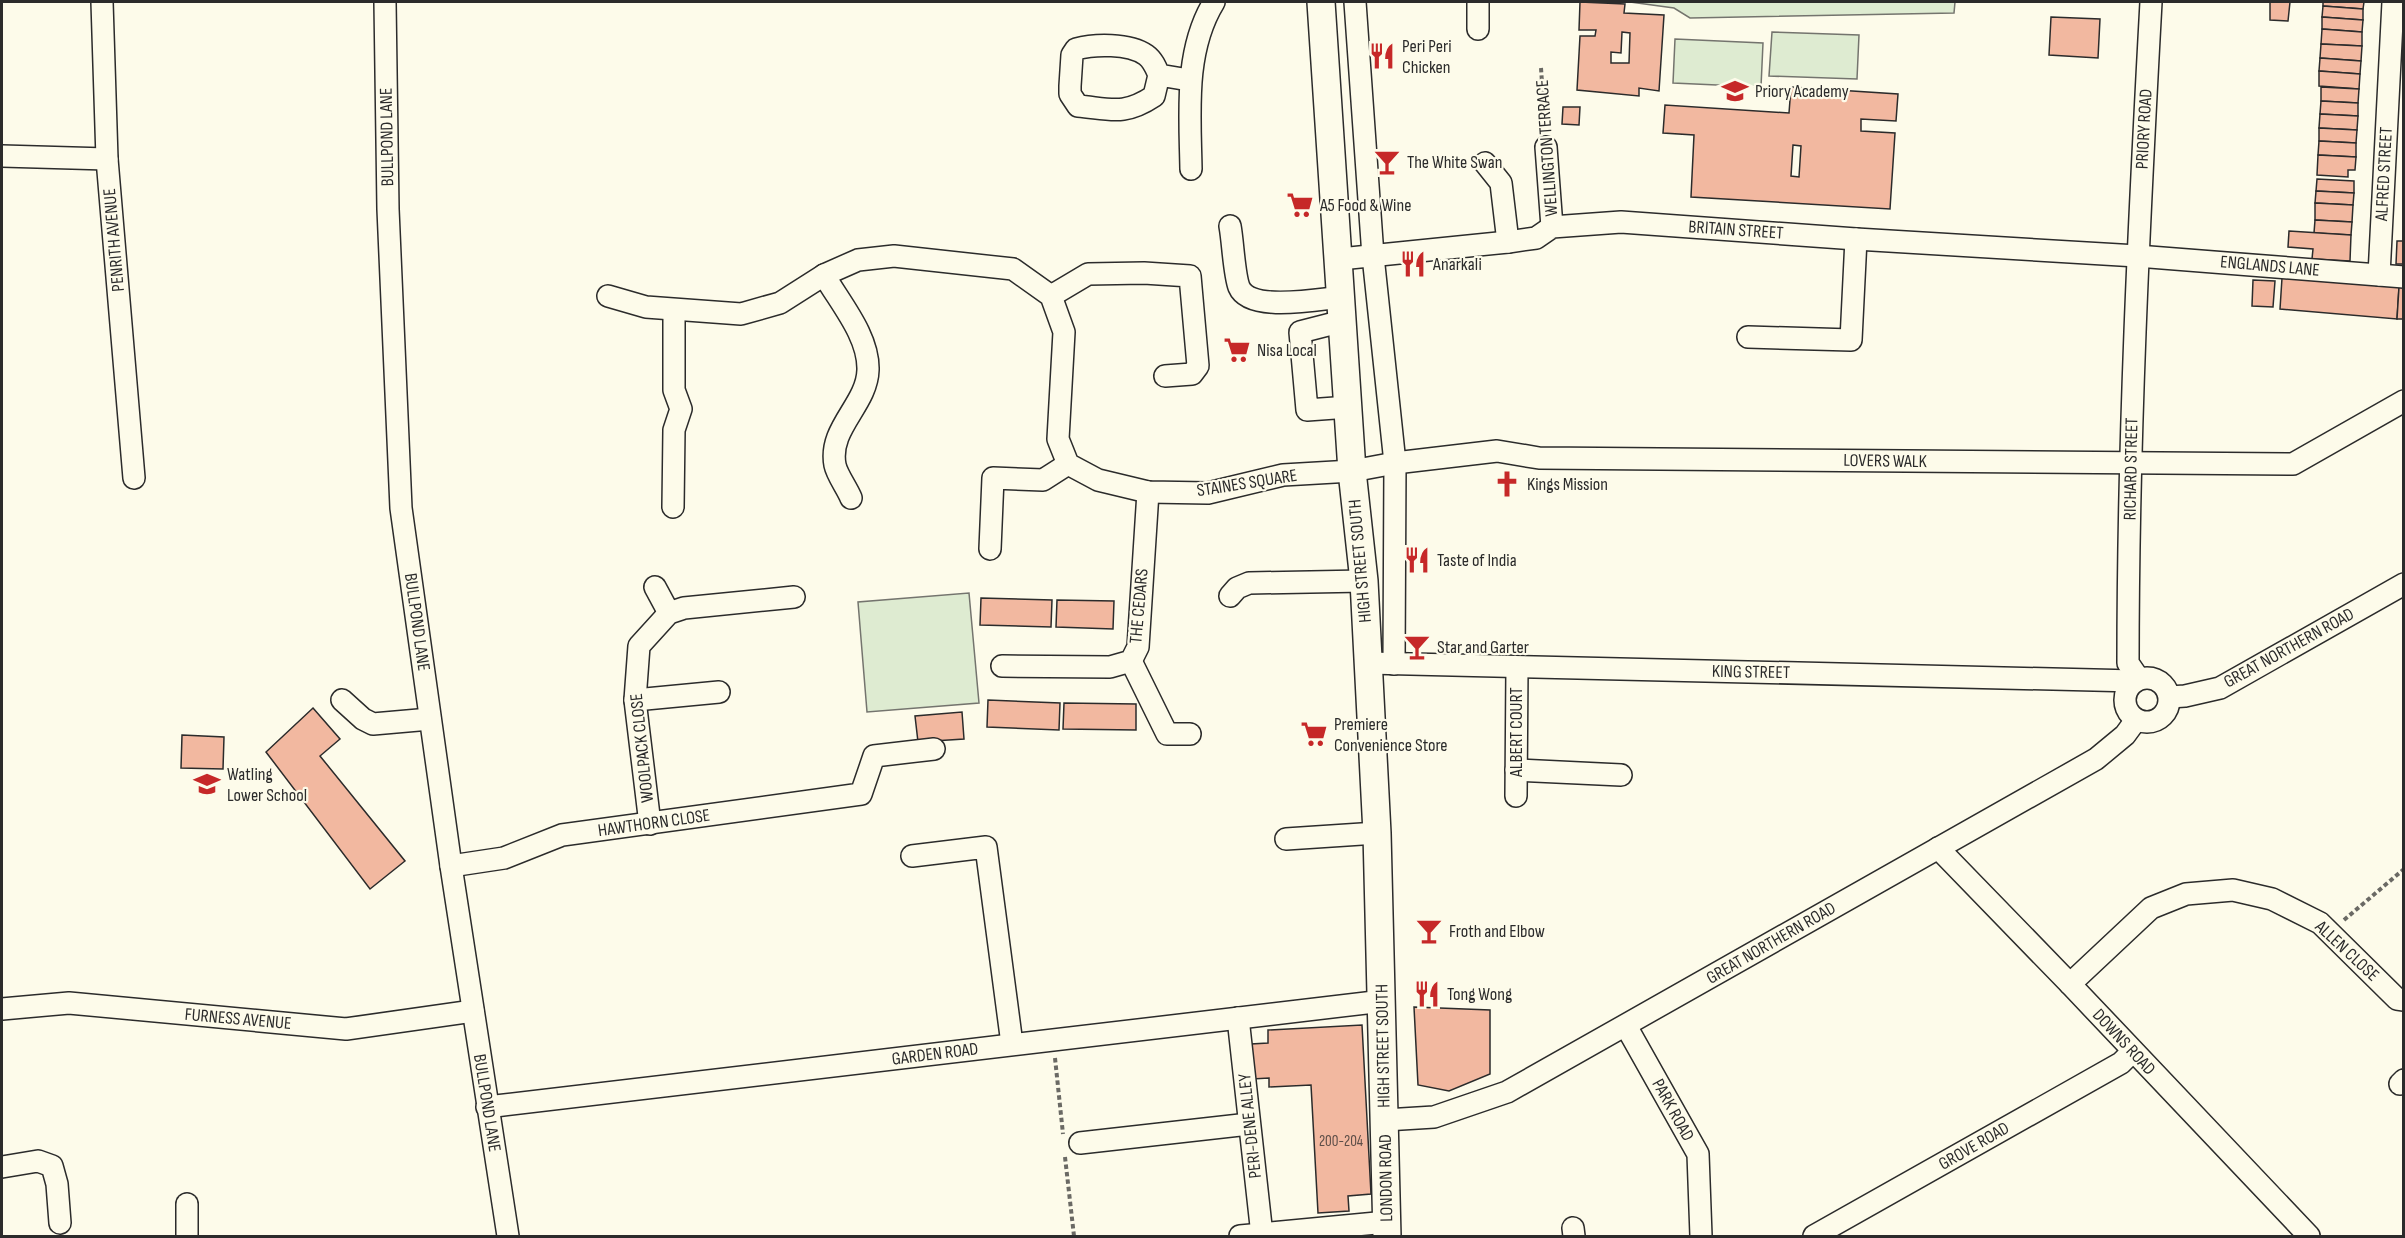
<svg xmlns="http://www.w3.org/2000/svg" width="2405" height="1238" viewBox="0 0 2405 1238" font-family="'Sofia Sans Condensed',sans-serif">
	<rect width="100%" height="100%" fill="#fdfbea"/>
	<g fill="#deebd1" stroke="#74746e" stroke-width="1.5">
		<polygon points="1630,2 1955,2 1954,13 1690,18 1674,8"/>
		<polygon points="1772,32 1859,35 1857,79 1769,76"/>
		<polygon points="1675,39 1763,43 1761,87 1673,83"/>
		<polygon points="969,593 979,703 867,712 858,602"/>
	</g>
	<g fill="#f2b8a0" stroke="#2b2b2b" stroke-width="1.5" fill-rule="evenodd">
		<path d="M1580 2 1625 4 1624 13 1664 15 1659 91 1639 88V96L1577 90 1580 36H1595L1596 30H1579ZM1622 32 1630 33 1629 63H1611V52L1621 53Z"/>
		<polygon points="2270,2 2290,2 2288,21 2270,20"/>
		<polygon points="2323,2 2364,2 2363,9 2323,6"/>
		<polygon points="2323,6 2363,9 2363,20 2322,17"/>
		<polygon points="2051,17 2100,19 2098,58 2049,55"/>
		<polygon points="2322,17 2363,20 2362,32 2322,29"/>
		<polygon points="2322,29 2362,32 2362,46 2321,44"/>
		<polygon points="2321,44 2362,46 2361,61 2320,58"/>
		<polygon points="2320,58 2361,61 2360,74 2319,71"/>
		<polygon points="2319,71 2360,74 2359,89 2319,86"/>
		<path d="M1791 87 1898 94 1896 121 1861 119V131L1895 133 1890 209 1691 197 1694 135 1663 133 1665 105 1789 113ZM1793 145 1801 146 1799 177 1791 176Z"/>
		<polygon points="2321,87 2359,89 2358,103 2321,101"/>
		<polygon points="2321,101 2358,103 2358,116 2320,114"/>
		<polygon points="1563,107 1580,107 1579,125 1562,124"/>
		<polygon points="2320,114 2358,116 2357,130 2319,128"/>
		<polygon points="2319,128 2357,130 2356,143 2319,141"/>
		<polygon points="2319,141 2356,143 2356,157 2318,155"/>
		<polygon points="2318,155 2356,157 2355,170 2348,170 2348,177 2317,175"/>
		<polygon points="2317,179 2354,181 2354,193 2316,191"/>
		<polygon points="2316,191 2354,193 2353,205 2315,203"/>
		<polygon points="2315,203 2353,205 2352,222 2315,220"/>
		<polygon points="2315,220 2352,222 2351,235 2314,233"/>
		<polygon points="2289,231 2351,235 2350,261 2312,259 2313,249 2288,247"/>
		<polygon points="2397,241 2404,241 2404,264 2396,264"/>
		<polygon points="2282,278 2399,287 2397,319 2280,309"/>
		<polygon points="2253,280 2275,281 2273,307 2252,306"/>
		<polygon points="2399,287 2404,287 2404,319 2397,319"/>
		<polygon points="981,598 1052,600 1051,627 980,625"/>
		<polygon points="1057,600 1114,601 1113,629 1056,627"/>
		<polygon points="988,700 1060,703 1059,730 987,727"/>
		<polygon points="1064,703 1136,704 1136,730 1063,729"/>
		<polygon points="313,708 340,739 320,756 405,861 370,889 266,752"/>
		<polygon points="962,712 964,739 918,742 915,716"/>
		<polygon points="182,735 224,737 223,769 181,768"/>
		<polygon points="1414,1007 1490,1010 1490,1074 1449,1091 1418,1085"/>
		<polygon points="1362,1025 1371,1194 1348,1196 1349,1211 1318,1213 1311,1085 1269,1087 1269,1078 1252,1079 1251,1044 1268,1043 1268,1030"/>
	</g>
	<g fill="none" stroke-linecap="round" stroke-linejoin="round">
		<g stroke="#2b2b2b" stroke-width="24">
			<g id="minor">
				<polyline points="102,2 107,159 134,478"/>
				<polyline points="385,2 388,209 401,508 451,866 508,1236"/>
				<polyline points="1355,2 1373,256 1395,463 1394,664"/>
				<polyline points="1478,29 1478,2"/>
				<path d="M1159 75 1154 96C1124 116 1111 109 1078 106L1070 94V86L1072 55 1076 49C1094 44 1129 43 1146 55 1153 60 1156 68 1159 75L1189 80"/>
				<polyline points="1546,147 1552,227"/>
				<polyline points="2,156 107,159"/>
				<polyline points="1485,163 1501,183 1508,242"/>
				<path d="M1191 169C1190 113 1184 51 1214 2"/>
				<path d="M1230 226C1233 242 1234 274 1239 287 1250 313 1319 299 1342 297"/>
				<polyline points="1340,259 1508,242 1536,238 1552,227 1621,222 1856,239 2137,256 2404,277"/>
				<path d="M824 275C840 303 869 336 868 370 867 405 828 428 835 465 837 475 847 488 851 498"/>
				<polyline points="2379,275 2393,2"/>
				<polyline points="608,296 646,307 741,314 780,303 824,275 858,260 894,256 1013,269 1051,296 1064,332 1058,439 1068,464 1098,480 1148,492 1208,493 1283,475 1352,471 1395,463 1497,451 1539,458 2293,464 2404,401"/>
				<polyline points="1051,296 1088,274 1144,273 1190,276 1198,366 1192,374 1165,376"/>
				<polyline points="1343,321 1300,332 1307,410 1349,407"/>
				<polyline points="1748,337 1851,340 1856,239"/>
				<polyline points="673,507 674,430 681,409 674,390 674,311"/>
				<polyline points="990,549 993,478 1043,480 1068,464"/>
				<polyline points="655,587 669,613"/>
				<polyline points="1230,596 1237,588 1249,583 1364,581"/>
				<polyline points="1131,661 1167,734 1190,734"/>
				<polyline points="1368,663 2135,681"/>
				<polyline points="1002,666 1110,667 1131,661 1138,647 1148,492"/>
				<circle cx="2147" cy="700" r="22"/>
				<path d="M2139 679 2128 663C2128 442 2139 222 2151 2"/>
				<polyline points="2170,697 2185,696 2220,688 2404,584"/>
				<polyline points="342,700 363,719 373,724 430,719"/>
				<polyline points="635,700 719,692"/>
				<polyline points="1516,770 1621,775"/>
				<polyline points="1516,796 1517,668"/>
				<polyline points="650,824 635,700 639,646 669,613 684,608 794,597"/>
				<polyline points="1286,839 1377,833"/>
				<polyline points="1938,848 2070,984 2309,1236"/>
				<polyline points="912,856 986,847 1012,1044"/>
				<polyline points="451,866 504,858 562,835 861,794 874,756 934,749"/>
				<polyline points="2070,984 2151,908 2186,894 2233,890 2272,899 2320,923 2397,999 2404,1000"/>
				<polyline points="2,1009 69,1003 346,1029 473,1011"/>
				<polyline points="1238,1018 1262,1235"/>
				<polyline points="1626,1026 1698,1154 1701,1236"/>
				<polyline points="2400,1084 2404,1080"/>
				<polyline points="487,1107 1383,1001"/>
				<polyline points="1385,1120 1434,1117 1507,1092 2096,759 2125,735 2136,720"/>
				<polyline points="1080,1143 1249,1124"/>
				<polyline points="2,1167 38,1161 52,1166 57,1184 60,1223"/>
				<polyline points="1573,1228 1574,1236"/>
				<polyline points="187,1236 187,1204"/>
				<polyline points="1240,1236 1387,1222"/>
				<polyline points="1814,1236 2121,1063 2132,1052"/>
			</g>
		</g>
		<g stroke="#2b2b2b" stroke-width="30">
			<polyline id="major" points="1321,2 1352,471 1364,581 1377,833 1387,1236"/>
		</g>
		<g stroke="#6a6964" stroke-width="4" stroke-dasharray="4.5 3" stroke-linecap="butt">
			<polyline points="1541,68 1545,128"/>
			<polyline points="2344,920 2404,869"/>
			<polyline points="1055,1058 1063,1134"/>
			<polyline points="1065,1157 1074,1236"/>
		</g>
		<use href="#minor" stroke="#fdfbea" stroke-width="21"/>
		<use href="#major" stroke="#fdfbea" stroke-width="27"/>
	</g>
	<defs>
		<g id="restaurant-bare" transform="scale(2.07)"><path d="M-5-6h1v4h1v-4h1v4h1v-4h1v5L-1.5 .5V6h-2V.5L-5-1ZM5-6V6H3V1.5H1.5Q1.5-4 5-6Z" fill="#c62828" stroke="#fdfbea" stroke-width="2.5" paint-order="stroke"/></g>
		<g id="school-bare" transform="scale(2.07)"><path d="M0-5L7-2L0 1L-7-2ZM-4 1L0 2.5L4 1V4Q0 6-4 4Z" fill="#c62828" stroke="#fdfbea" stroke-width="2.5" paint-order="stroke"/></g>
		<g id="bar-bare" transform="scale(2.07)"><path d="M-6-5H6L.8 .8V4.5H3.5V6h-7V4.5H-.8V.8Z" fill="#c62828" stroke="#fdfbea" stroke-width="2.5" paint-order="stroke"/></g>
		<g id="supermarket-bare" transform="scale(2.07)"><path d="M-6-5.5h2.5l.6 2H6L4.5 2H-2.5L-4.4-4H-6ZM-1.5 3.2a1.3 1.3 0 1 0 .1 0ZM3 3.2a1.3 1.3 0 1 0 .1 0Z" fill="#c62828" stroke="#fdfbea" stroke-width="2.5" paint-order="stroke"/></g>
		<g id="church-bare" transform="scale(2.07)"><path d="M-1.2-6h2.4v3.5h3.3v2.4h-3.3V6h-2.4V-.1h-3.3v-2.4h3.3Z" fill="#c62828" stroke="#fdfbea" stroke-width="2.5" paint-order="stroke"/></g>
	</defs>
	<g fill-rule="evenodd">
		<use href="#restaurant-bare" x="1382" y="56"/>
		<use href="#school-bare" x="1735" y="91"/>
		<use href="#bar-bare" x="1387" y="162"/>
		<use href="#supermarket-bare" x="1300" y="205"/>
		<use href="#restaurant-bare" x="1413" y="264"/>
		<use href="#supermarket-bare" x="1237" y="350"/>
		<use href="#church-bare" x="1507" y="484"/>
		<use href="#restaurant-bare" x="1417" y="560"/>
		<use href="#bar-bare" x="1417" y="647"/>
		<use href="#supermarket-bare" x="1314" y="734"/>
		<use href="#school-bare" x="207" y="784"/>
		<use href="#bar-bare" x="1429" y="931"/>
		<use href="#restaurant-bare" x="1427" y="994"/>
	</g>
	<g text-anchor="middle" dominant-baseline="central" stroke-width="4.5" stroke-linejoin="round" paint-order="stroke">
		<g font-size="15" fill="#5d4e48">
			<text x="1341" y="1141">200-204</text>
		</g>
		<g font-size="18" fill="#2b2b2b" stroke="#fdfbea" text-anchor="start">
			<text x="1402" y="46">Peri Peri<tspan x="1402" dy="21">Chicken</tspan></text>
			<text x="1755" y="91">Priory Academy</text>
			<text x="1407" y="162">The White Swan</text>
			<text x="1320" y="205">A5 Food &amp; Wine</text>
			<text x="1433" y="264">Anarkali</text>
			<text x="1257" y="350">Nisa Local</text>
			<text x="1527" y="484">Kings Mission</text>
			<text x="1437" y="560">Taste of India</text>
			<text x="1437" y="647">Star and Garter</text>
			<text x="1334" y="724">Premiere<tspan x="1334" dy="21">Convenience Store</tspan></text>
			<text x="227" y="774">Watling<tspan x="227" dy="21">Lower School</tspan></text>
			<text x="1449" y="931">Froth and Elbow</text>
			<text x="1447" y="994">Tong Wong</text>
		</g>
		<g font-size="18" fill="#2b2b2b" stroke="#fdfbea">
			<text transform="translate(2144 129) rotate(-87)">PRIORY ROAD</text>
			<text transform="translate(387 137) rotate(-91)">BULLPOND LANE</text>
			<text transform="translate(1547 148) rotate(-94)">WELLINGTON TERRACE</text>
			<text transform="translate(2384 174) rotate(-87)">ALFRED STREET</text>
			<text transform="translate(1736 230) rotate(4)">BRITAIN STREET</text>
			<text transform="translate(114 240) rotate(-95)">PENRITH AVENUE</text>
			<text transform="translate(2270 266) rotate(5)">ENGLANDS LANE</text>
			<text transform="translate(1885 461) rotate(1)">LOVERS WALK</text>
			<text transform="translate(2131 469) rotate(-89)">RICHARD STREET</text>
			<text transform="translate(1247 483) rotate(-9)">STAINES SQUARE</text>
			<text transform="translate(1360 561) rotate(-95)">HIGH STREET SOUTH</text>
			<text transform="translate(1139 606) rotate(-85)">THE CEDARS</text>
			<text transform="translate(417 622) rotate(82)">BULLPOND LANE</text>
			<text transform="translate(2289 648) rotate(-29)">GREAT NORTHERN ROAD</text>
			<text transform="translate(1751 672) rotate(1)">KING STREET</text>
			<text transform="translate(1516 732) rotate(-90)">ALBERT COURT</text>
			<text transform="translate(642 748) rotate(-96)">WOOLPACK CLOSE</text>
			<text transform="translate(654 823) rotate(-8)">HAWTHORN CLOSE</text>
			<text transform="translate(1771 943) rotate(-30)">GREAT NORTHERN ROAD</text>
			<text transform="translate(2347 951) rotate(43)">ALLEN CLOSE</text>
			<text transform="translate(238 1019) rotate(5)">FURNESS AVENUE</text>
			<text transform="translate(2124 1042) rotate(47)">DOWNS ROAD</text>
			<text transform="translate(1383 1046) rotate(-91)">HIGH STREET SOUTH</text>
			<text transform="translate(935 1054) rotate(-7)">GARDEN ROAD</text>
			<text transform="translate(487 1103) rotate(81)">BULLPOND LANE</text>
			<text transform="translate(1673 1110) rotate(61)">PARK ROAD</text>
			<text transform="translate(1250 1126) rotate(-96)">PERI-DENE ALLEY</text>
			<text transform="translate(1974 1146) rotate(-30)">GROVE ROAD</text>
			<text transform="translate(1386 1178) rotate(-91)">LONDON ROAD</text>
		</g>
	</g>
	<rect width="2405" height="1238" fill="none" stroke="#2b2b2b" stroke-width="6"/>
</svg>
